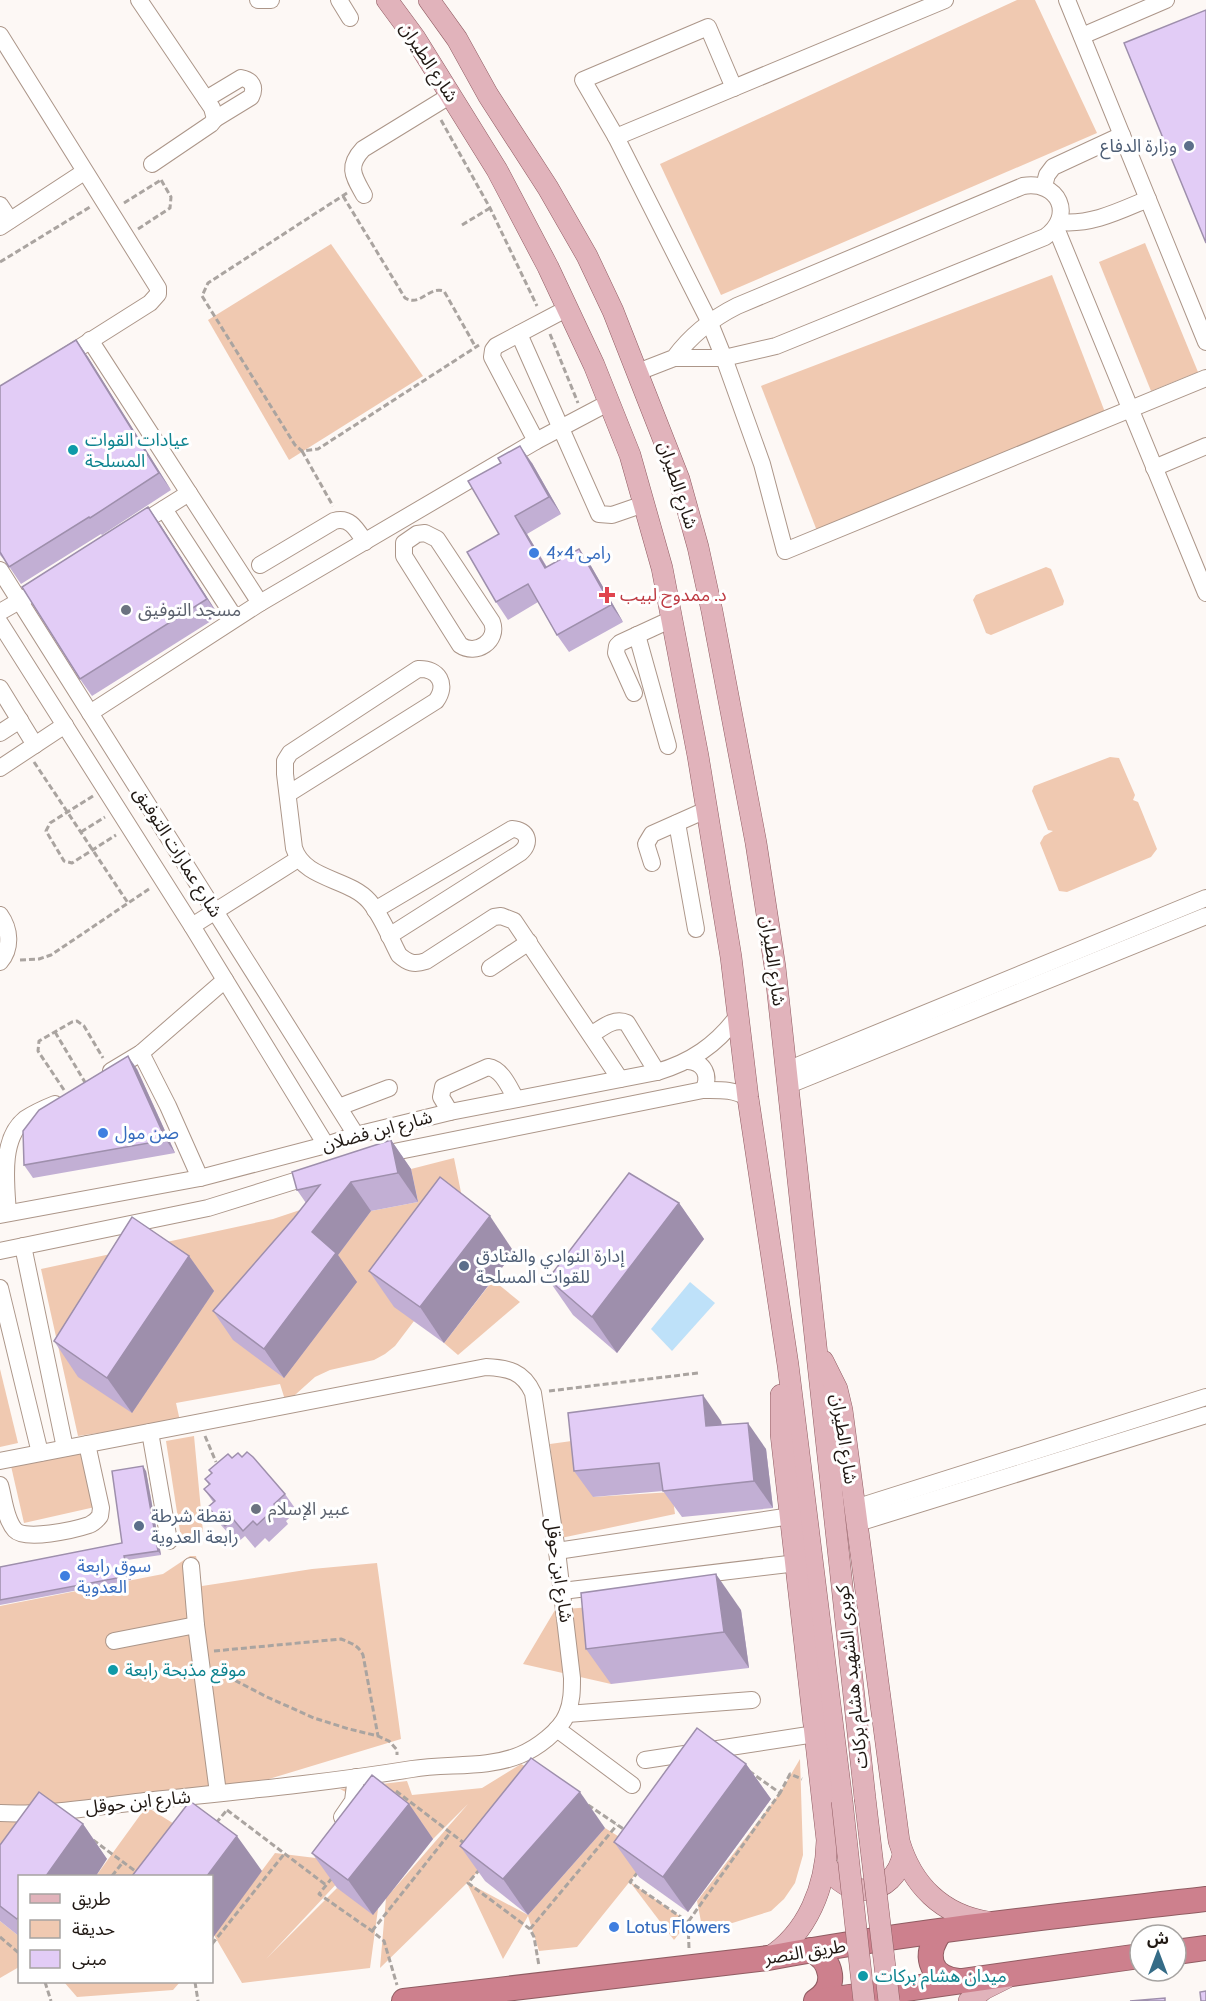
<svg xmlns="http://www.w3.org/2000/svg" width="1206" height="2001" viewBox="0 0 1206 2001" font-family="Cabin,'Noto Sans Arabic',sans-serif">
	<rect width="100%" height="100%" fill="#fdf8f5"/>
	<g fill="#f0c9b1">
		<polygon points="1017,0 1035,0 1097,133 721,295 660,164"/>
		<polygon points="1145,243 1198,372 1151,391 1099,262"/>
		<polygon points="331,244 423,376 289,460 208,320"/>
		<polygon points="1052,275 1108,420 817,531 761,386"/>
		<polygon points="1046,567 1051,569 1064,601 1063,605 991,635 986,633 973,600 976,595"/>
		<polygon points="1110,757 1119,758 1135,795 1133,800 1138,802 1157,849 1151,857 1067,892 1059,891 1040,843 1044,836 1053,831 1048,830 1032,791 1034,786"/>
		<polygon points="454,1158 465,1212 414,1321 395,1346 385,1354 374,1360 330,1370 315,1377 286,1403 280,1384 176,1403 180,1421 78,1436 41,1269 273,1219 312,1206 333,1261 371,1211 418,1202 411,1169"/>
		<polygon points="493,1280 520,1302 458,1355 444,1343"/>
		<polygon points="0,1369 18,1443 0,1447"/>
		<polygon points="194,1436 203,1532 181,1538 166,1441"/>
		<polygon points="586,1439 593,1497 672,1492 675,1514 561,1538 550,1444"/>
		<polygon points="83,1451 95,1507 24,1523 11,1466"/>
		<polygon points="190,1556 196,1556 202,1586 312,1569 377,1563 401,1739 216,1795 147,1807 208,1845 184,1876 96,1876 146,1807 36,1823 20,1876 0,1915 0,1606 163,1574"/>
		<polygon points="625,1604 606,1629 611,1684 523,1664 555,1610"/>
		<polygon points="800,1759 803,1855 795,1883 784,1899 771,1911 703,1932 697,1901 780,1793"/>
		<polygon points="521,1764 554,1781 468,1883 528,1915 605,1828 629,1843 656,1849 577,1947 539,1951 528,1916 503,1959 467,1883 380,1968 386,1898 468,1804 433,1839 397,1810 391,1816 340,1789 407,1781 412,1795 482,1788"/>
		<polygon points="275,1853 356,1863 266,1959 337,1888 378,1909 370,1968 242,1983 214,1935"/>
		<polygon points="630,1882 688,1922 674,1940"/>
		<polygon points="0,1921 20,1937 19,1967 0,1978"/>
		<polygon points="64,1982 180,1982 173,1990 77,1997"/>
	</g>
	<polygon fill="#bee1f9" points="690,1282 715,1303 672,1351 651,1329"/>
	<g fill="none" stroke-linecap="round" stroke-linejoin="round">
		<g stroke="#ac9689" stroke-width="18">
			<g id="minor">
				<polyline points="139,0 212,108 215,119 211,124 152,164"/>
				<polyline points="258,0 271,0"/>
				<polyline points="339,0 350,18"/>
				<polyline points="945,0 616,137 709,321 724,358 762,464 785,551 1206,378"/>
				<polyline points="1067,0 1206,342"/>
				<polyline points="0,35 158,288 158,294 150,303 63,358"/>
				<polyline points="1082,36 1166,0"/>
				<path d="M206 99 241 78C252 80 256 87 251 97L215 119"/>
				<polyline points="616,137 583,80 708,27 734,88"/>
				<polyline points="1044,186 1047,175 1053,167 1122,135"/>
				<path d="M364 195C354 177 346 167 363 149L451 95"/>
				<polyline points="0,205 10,220"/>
				<path d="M1060 222C1092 225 1119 211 1148 199"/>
				<polyline points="0,227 84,172"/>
				<polyline points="1056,228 1206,593"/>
				<polyline points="519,334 599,514 612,515 644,504"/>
				<polyline points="90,340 260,603"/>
				<path d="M638 372 674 358H724L776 346 1045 237C1075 216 1059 180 1023 186L737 306C711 319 691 335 674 358"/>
				<polyline points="536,441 492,357 493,350 496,346 568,308"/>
				<polyline points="1154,468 1206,446"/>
				<polyline points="164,509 235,618"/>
				<polyline points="135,527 189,493"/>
				<path d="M425 533 437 539 492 622C499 641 476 656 460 645L404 556V543L417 534Z"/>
				<path d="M260 565 334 521C350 516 357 530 365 542"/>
				<polyline points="0,570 356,1135"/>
				<polyline points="0,612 28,596"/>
				<polyline points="0,623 192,926 326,1145"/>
				<polyline points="637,635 668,746"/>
				<polyline points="0,688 35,745"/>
				<polyline points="634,693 616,653 617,646 620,643 672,619"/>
				<polyline points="90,713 260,603 536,441 608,403"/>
				<polyline points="0,733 20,720"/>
				<polyline points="0,768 65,725"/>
				<path d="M288 794 436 701C448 685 439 668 418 669L290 753 285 761V774L294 848C304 880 349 878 369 901 382 916 390 938 399 955 408 963 414 965 426 961L494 917 501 916 514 921 620 1079"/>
				<polyline points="677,823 696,929"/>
				<polyline points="652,863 646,844 652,834 706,810"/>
				<path d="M375 910 512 829C528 830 532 843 520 853L389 936"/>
				<path d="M0 915C10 929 12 948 0 962"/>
				<polyline points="192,926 298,859"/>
				<polyline points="490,968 529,942"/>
				<path d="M591 1035C602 1028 614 1017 627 1023L657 1072"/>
				<polyline points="141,1053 168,1106 200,1178"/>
				<path d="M688 1061C704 1062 711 1076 703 1090"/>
				<polyline points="787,1070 1206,898"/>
				<polyline points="111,1071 141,1053 225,980"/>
				<polyline points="789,1085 1206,916"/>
				<polyline points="339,1107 389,1088"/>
				<path d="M450 1112 441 1097 443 1087 488 1067C502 1069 509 1087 516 1099"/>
				<path d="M379 1155 703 1090C720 1090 734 1089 748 1098"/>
				<path d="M8 1213C6 1183 0 1139 25 1119 34 1113 45 1108 55 1104"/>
				<path d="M0 1215 200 1178 326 1145 356 1135 450 1112 657 1072C691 1062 716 1045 737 1017"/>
				<polyline points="23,1246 65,1448"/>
				<polyline points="0,1251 208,1208 314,1175"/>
				<polyline points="0,1288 40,1453"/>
				<polyline points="150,1432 169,1541"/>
				<path d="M0 1461 486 1367C508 1368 523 1371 533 1393L557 1551 572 1678C572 1690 572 1702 567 1714 560 1731 537 1748 520 1755 486 1769 447 1763 412 1769 326 1783 240 1791 154 1800 105 1805 48 1816 0 1813"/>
				<path d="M0 1485C4 1498 5 1519 15 1530 25 1541 74 1530 89 1525 94 1523 97 1520 100 1516L101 1508 87 1444"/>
				<polyline points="855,1508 1206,1397"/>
				<polyline points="858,1523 1206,1415"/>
				<polyline points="557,1551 791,1516"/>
				<polyline points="191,1566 196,1625 218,1793"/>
				<polyline points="562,1591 797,1563"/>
				<polyline points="114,1641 196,1625"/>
				<polyline points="567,1714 752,1700"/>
				<polyline points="557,1729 632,1785"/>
				<polyline points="645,1760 815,1734"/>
				<polyline points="342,1817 353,1801 356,1777"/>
			</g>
		</g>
		<g stroke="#905c62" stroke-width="22">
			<g id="major">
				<polyline points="387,0 415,38 497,170 548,267 594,365 630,455 662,568 698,756 731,957 748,1098 788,1365 842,1801"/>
				<polyline points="429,0 457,39 488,95 548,188 587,256 613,311 679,479 698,547 712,611 756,843 775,967 865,1798"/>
				<path d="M823 1361 837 1389 842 1410 899 1841C912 1885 942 1915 988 1922"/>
				<path d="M826 1864C846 1902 894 1897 903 1855"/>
				<path d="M768 1958C808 1933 826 1886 827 1840L781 1434V1395"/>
				<polyline points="969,2001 984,1989 1006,1978"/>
			</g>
		</g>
		<g stroke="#905c62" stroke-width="26">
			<g id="highway">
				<path d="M940 1932C924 1954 928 1977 958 1981"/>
				<path d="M811 1950C833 1960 838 1988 816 2001"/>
				<polyline points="1176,1952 1206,1948"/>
				<path d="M404 2001 768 1958C913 1931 1060 1916 1206 1899"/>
				<polyline points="821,2001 1140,1956"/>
			</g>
		</g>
		<g stroke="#aaa4a0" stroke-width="3" stroke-dasharray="6 3" stroke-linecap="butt">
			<polyline points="441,120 490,208 537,306"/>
			<polyline points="347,193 208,283 202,296 295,445 302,451 318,449 479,345"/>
			<path d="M343 196 405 298C421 307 428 286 444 291L475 346"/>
			<polyline points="124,203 161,180"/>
			<polyline points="462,225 490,208"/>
			<polyline points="138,229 170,208 171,197 160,178"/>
			<polyline points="0,262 90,207"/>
			<polyline points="550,334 578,403"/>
			<polyline points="302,451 333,506"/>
			<polyline points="34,762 128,903"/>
			<polyline points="93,796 50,823 46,831 64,861 72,863 116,835"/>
			<polyline points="81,832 105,817"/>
			<polyline points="20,960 39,959 51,955 149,889"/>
			<polyline points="55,1032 86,1084"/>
			<polyline points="64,1090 38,1051 39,1041 72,1022 77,1021 84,1026 103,1058"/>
			<polyline points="549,1391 698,1373"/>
			<polyline points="205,1436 216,1462"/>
			<path d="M214 1651 341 1639C351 1643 358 1645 363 1655L378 1736"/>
			<polyline points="219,1672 267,1697 314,1718 349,1729 378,1736 389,1741 397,1750 397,1755"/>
			<polyline points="749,1771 780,1793 790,1774 802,1779"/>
			<polyline points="396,1791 464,1843"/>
			<polyline points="588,1805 625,1830"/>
			<polyline points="227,1810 326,1885"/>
			<polyline points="216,1823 227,1810"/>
			<polyline points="93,1840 142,1876"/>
			<polyline points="480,1869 468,1883 530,1929 534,1937 539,1966"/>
			<polyline points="638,1872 630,1882 688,1922"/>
			<polyline points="112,1876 123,1862"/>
			<polyline points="332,1878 319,1894 372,1931 384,1941 397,1985"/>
			<polyline points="530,1929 617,1825"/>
			<polyline points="372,1931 450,1833"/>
			<polyline points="0,1937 20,1954"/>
			<polyline points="212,1944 285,1853"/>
			<polyline points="689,1948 688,1922 780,1793"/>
			<polyline points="45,1982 51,2001"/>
			<polyline points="195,1982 198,2001"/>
		</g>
		<use href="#minor" stroke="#fff" stroke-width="16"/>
		<use href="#major" stroke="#e1b3bb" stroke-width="21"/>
		<use href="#highway" stroke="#cd808d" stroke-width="24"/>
		<g stroke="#905c62" stroke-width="22" stroke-linecap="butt">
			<g id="major-bridge">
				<polyline points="865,1798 889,2001"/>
				<polyline points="842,1801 864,2001"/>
			</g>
		</g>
		<use href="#major-bridge" stroke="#e1b3bb" stroke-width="21"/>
	</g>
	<g fill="#c2afd4">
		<polygon points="76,340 88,357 171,490 102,535 101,534 21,584 6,562 0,555 0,386"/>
		<polygon points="532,463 561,514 527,534 547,567 591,566 623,622 569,652 557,635 538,602 508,620 496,602 499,534"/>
		<polygon points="160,524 219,616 92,696 80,679"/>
		<polygon points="137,1069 175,1153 33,1178 24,1165"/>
		<polygon points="391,1140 411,1169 418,1202 371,1211 338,1255 357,1282 284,1378 233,1340 213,1311 294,1218 306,1203 297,1190"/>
		<polygon points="679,1203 704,1239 617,1353 573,1315 548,1279"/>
		<polygon points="514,1252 444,1343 394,1307 369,1271"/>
		<polygon points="189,1256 214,1291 132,1413 78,1377 54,1341"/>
		<polygon points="721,1421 722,1425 766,1449 773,1508 682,1517 663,1491 593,1497 574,1471"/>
		<polygon points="242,1457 285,1494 297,1511 286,1521 288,1524 269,1542 265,1538 255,1548 245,1536 237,1543 220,1524 208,1507 213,1502 204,1489 209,1485 205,1479 232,1458"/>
		<polygon points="146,1471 161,1555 127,1560 131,1580 0,1605 0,1567 122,1543"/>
		<polygon points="741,1610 749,1668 611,1684 586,1649"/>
		<polygon points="746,1764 771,1799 688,1912 639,1877 614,1842"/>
		<polygon points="409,1804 433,1839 373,1915 337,1888 312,1853"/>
		<polygon points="83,1824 107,1859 20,1876 20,1937 0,1921 0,1845"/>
		<polygon points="605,1828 528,1915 485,1881 460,1846"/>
	</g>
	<g fill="#9e8fac">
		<polygon points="76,340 88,357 171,490 159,473"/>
		<polygon points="520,446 532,463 561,514 549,497"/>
		<polygon points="148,507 160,524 219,616 207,599"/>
		<polygon points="515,516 527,534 557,585 545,568"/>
		<polygon points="579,549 591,566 623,622 611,605"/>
		<polygon points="128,1056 137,1069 175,1153 166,1140"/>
		<polygon points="391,1140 411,1169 418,1202 398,1173"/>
		<polygon points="351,1182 371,1211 338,1255 357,1282 284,1378 264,1349 312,1232"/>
		<polygon points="679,1203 704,1239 617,1353 592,1317"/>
		<polygon points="490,1216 514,1252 444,1343 420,1307"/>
		<polygon points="189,1256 214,1291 132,1413 107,1378"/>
		<polygon points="703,1395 721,1421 725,1453 706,1426"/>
		<polygon points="748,1423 766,1449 773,1508 754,1481"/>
		<polygon points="143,1466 146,1471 161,1555 158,1551"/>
		<polygon points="124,1556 127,1560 131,1580 128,1576"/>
		<polygon points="716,1574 741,1610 749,1668 724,1632"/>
		<polygon points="746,1764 771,1799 688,1912 663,1877"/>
		<polygon points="580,1792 605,1828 528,1915 503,1879"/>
		<polygon points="409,1804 433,1839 373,1915 348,1880"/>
		<polygon points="83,1824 107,1859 96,1876 46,1876"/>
		<polygon points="237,1836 262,1871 212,1939 212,1876 207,1876"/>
	</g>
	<g fill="#e2ccf6" stroke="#9e8fac" stroke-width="1.5">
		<polygon points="1206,10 1206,243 1124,43"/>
		<polygon points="76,340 159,473 90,518 89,517 9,567 0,552 0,386"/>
		<polygon points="520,446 549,497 515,516 545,568 579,549 611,605 557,635 528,584 496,602 467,552 499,534 468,481 501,463 498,458"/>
		<polygon points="148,507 207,599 80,679 22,587"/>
		<polygon points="128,1056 166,1140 24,1165 23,1131 39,1110"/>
		<polygon points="391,1140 398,1173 351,1182 312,1232 336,1253 264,1349 213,1311 294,1218 320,1185 297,1190 292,1172"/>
		<polygon points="629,1173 679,1203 592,1317 548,1279"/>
		<polygon points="440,1177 490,1216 420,1307 369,1271"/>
		<polygon points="132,1217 189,1256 107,1378 54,1341"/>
		<polygon points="703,1395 706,1426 748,1423 754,1481 663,1491 659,1463 574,1471 568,1413"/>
		<polygon points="247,1452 253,1457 285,1494 274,1504 276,1507 257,1525 253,1521 243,1531 233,1519 225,1526 208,1507 215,1501 204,1489 210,1484 205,1479 212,1473 209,1470 228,1454 232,1458 238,1453 242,1457"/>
		<polygon points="143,1466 158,1551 124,1556 128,1576 0,1600 0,1567 122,1543 112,1471"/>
		<polygon points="716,1574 724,1632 586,1649 581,1593"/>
		<polygon points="697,1728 746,1764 663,1877 614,1842"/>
		<polygon points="531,1758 580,1792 503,1879 460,1846"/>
		<polygon points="372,1775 409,1804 348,1880 312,1853"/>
		<polygon points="39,1792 83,1824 46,1876 20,1876 20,1916 17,1919 0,1906 0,1845"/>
		<polygon points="190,1801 237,1836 207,1876 132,1876"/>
		<polygon points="1206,1991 1206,2001 1201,2001 1200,1992"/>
		<polygon points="1165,1998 1165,2001 1130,2001"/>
	</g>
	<g fill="#5c6f8a" stroke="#fff" stroke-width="2">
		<circle cx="1189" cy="146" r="6"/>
		<circle cx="464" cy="1266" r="6"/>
		<circle cx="139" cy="1526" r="6"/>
	</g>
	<g fill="#0f9aa8" stroke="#fff" stroke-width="2">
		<circle cx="73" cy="450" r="6"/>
		<circle cx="113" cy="1670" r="6"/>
		<circle cx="863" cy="1976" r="6"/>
	</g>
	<g fill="#3f7fe0" stroke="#fff" stroke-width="2">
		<circle cx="534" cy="553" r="6"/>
		<circle cx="103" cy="1133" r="6"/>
		<circle cx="65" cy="1576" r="6"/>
		<circle cx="614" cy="1927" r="6"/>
	</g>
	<path fill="#e0444e" stroke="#fff" stroke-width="2" d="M604 586h6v6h6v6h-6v6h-6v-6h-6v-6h6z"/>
	<g fill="#6b7280" stroke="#fff" stroke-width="2">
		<circle cx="126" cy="610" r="6"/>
		<circle cx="256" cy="1509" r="6"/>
	</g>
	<g text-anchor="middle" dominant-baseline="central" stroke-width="6" stroke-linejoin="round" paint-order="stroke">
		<g font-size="18" fill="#201813" stroke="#fff">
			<text transform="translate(429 62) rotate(57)">شارع الطيران</text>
			<text transform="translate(678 485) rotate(72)">شارع الطيران</text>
			<text transform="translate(178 852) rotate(58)">شارع عمارات التوفيق</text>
			<text transform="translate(773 961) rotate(82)">شارع الطيران</text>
			<text transform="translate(377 1131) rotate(-15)">شارع ابن فضلان</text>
			<text transform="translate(844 1439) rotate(81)">شارع الطيران</text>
			<text transform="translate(559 1570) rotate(82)">شارع ابن حوقل</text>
			<text transform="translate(852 1677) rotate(-96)">كوبرى الشهيد هشام بركات</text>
			<text transform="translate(138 1802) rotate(-6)">شارع ابن حوقل</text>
			<text transform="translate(805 1952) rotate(-9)">طريق النصر</text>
		</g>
		<g font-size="18" fill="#4e5e75" stroke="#fff" text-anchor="start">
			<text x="1177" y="146" text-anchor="end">وزارة الدفاع</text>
			<text x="476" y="1256">إدارة النوادي والفنادق<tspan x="476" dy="21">للقوات المسلحة</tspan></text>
			<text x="151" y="1516">نقطة شرطة<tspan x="151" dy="21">رابعة العدوية</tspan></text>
		</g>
		<g font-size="18" fill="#0d838f" stroke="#fff" text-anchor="start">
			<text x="85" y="440">عيادات القوات<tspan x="85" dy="21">المسلحة</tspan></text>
			<text x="125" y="1670">موقع مذبحة رابعة</text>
			<text x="875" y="1976">ميدان هشام بركات</text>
		</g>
		<g font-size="18" fill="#366cbe" stroke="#fff" text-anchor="start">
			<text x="546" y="553">رامى 4×4</text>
			<text x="115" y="1133">صن مول</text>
			<text x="77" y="1566">سوق رابعة<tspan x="77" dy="21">العدوية</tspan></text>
			<text x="626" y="1927">Lotus Flowers</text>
		</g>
		<g font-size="18" fill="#be3a42" stroke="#fff" text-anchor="start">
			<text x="620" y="595">د. ممدوح لبيب</text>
		</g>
		<g font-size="18" fill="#5b616d" stroke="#fff" text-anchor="start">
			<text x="138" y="610">مسجد التوفيق</text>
			<text x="268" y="1509">عبير الإسلام</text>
		</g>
	</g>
	<rect x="18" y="1875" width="195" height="108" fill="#ffffff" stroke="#a6a3a1" stroke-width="1.5"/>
	<rect x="30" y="1894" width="30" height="9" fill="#e1b3bb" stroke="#a6a3a1" stroke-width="1.5"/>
	<text x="72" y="1905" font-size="18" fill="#201813">طريق</text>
	<rect x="30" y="1920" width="30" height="18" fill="#f0c9b1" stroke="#a6a3a1" stroke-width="1.5"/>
	<text x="72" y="1935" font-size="18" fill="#201813">حديقة</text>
	<rect x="30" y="1950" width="30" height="18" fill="#e2ccf6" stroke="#a6a3a1" stroke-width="1.5"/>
	<text x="72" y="1965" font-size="18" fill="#201813">مبنى</text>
	<g transform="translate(1158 1953)"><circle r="28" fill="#ffffff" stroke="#a6a3a1" stroke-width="1.5"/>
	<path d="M0-4.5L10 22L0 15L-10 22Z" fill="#356c87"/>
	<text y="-9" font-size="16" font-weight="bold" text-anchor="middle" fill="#201813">ش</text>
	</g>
</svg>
